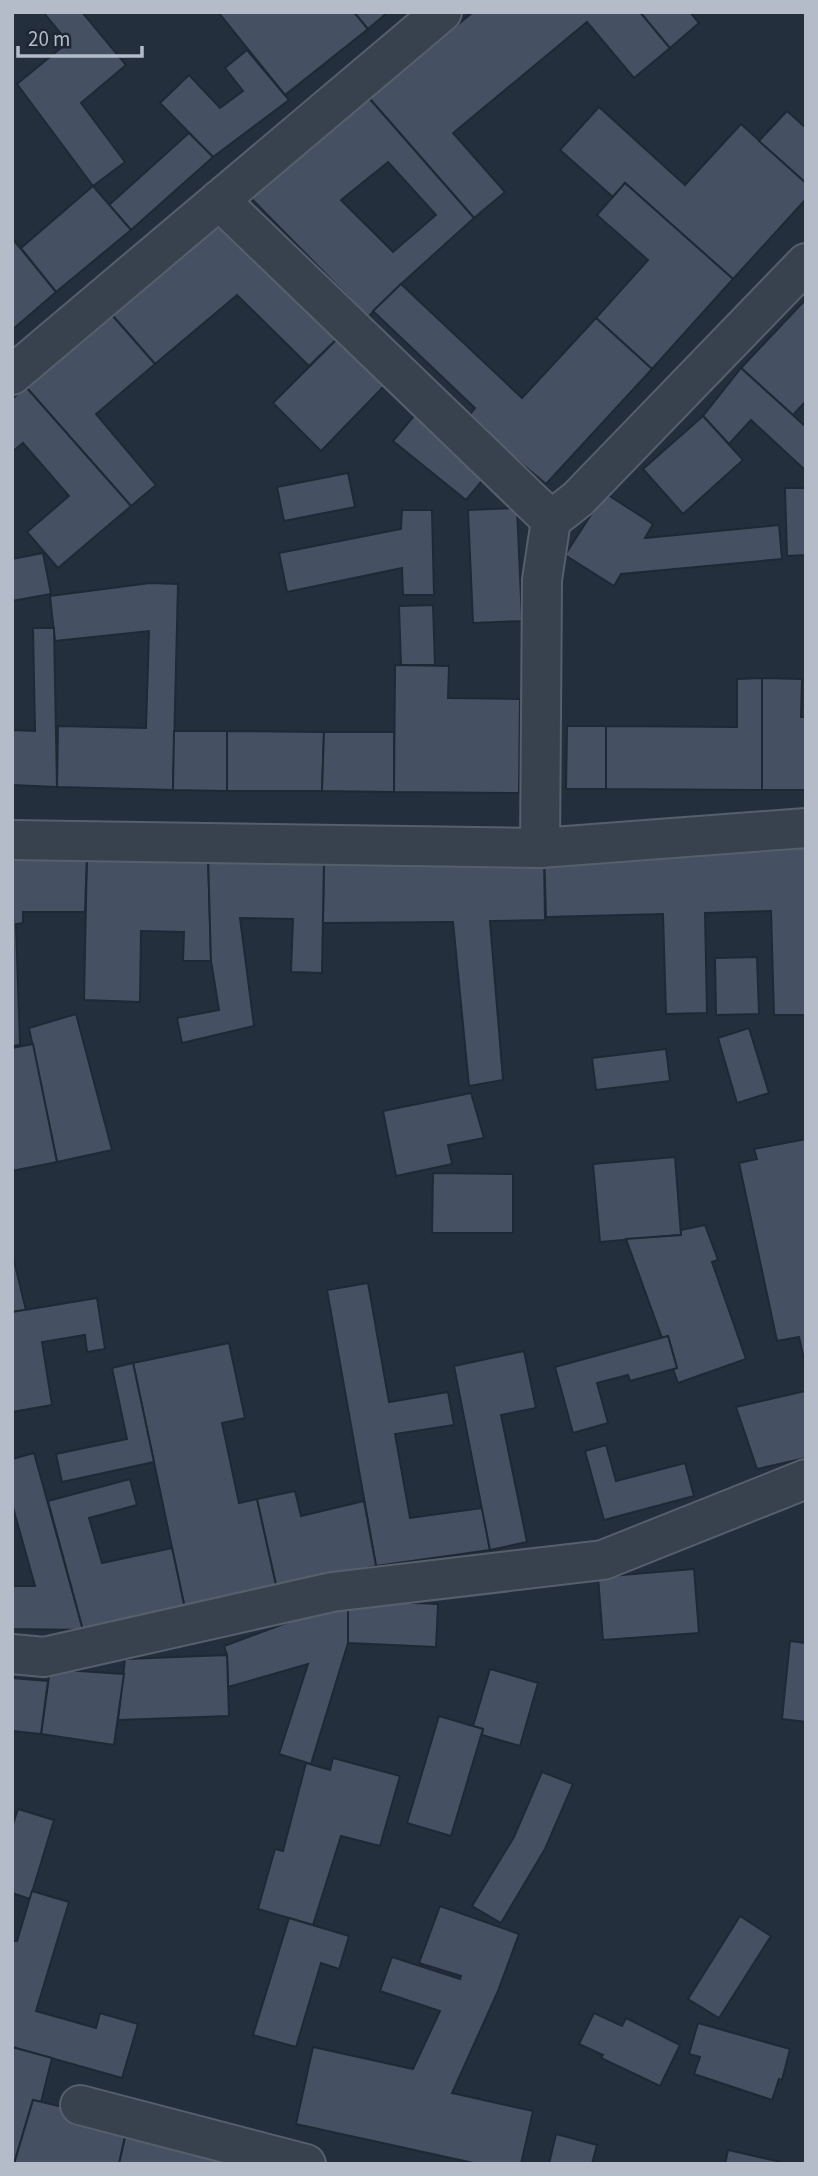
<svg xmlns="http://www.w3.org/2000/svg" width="818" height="2176" viewBox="0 0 818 2176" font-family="'Source Sans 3',sans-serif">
	<rect width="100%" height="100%" fill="#242f3e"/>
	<g fill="#455162" stroke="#1f2835" stroke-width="2" fill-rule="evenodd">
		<polygon points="43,12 82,12 126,65 81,103 125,162 93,186 17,84 68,42"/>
		<polygon points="218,12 354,12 368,29 285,95"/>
		<polygon points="354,12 388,12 368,29"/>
		<polygon points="473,12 640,12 670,48 634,78 587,22 453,133 505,192 474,218 369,98"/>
		<polygon points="640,12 690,12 699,23 670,48"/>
		<polygon points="247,50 289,100 213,157 160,103 189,75 220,108 243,91 225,68"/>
		<path d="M369 98 474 218 401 284 368 317 250 197ZM388 162 436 215 393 252 341 200Z"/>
		<polygon points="599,107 685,185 741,124 806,183 806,199 733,279 625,183 613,197 560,150"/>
		<polygon points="787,111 806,128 806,183 759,141"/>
		<polygon points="189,133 213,157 131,230 109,205"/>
		<polygon points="625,183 733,279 652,369 596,318 648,260 597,215"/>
		<polygon points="93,186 131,230 56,292 21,248"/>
		<polygon points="221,222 339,337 309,366 237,295 155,364 112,315"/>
		<polygon points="12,238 56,292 12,330"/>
		<polygon points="401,284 522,398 596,318 652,369 546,484 467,418 475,408 373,311"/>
		<polygon points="806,299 806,401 793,415 741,368"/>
		<polygon points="112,315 155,364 96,414 156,485 131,506 26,387"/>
		<polygon points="339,337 387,383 321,451 273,403"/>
		<polygon points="741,368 806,427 806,471 751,420 729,444 703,416"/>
		<polygon points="26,387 131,506 58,568 27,532 69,496 23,443 12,452 12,399"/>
		<polygon points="418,411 491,470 466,500 393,441"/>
		<polygon points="703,416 743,460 683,514 643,469"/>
		<polygon points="348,473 355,507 284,521 277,487"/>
		<polygon points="785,488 806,488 806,555 787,556"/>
		<polygon points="605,493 653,524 645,538 779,525 782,559 621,574 614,586 565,555"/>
		<polygon points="517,508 522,621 473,623 468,510"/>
		<polygon points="402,510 432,510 434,595 403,595 402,568 287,592 279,553 401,529"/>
		<polygon points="43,553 51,594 12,601 12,559"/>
		<polygon points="150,583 178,584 173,790 57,787 58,726 146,728 149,631 55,641 50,596"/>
		<polygon points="433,605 435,665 401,665 399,606"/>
		<polygon points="33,628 54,628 57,787 12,785 12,730 35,731"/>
		<polygon points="395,665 449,666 448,698 520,699 519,793 394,792"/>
		<polygon points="762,678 762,790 606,789 606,726 737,727 737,679"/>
		<polygon points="762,678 802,679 801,717 806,717 806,790 762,790"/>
		<polygon points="567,726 606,726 606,789 566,789"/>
		<polygon points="174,731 227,731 227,791 173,790"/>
		<polygon points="227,731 324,732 322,791 227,791"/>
		<polygon points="324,732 394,732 394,792 322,791"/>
		<polygon points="806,846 806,1015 774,1015 771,911 705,913 707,1013 666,1014 663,914 546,917 544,854"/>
		<polygon points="87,853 208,855 211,961 183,961 184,932 141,931 140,1002 84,1000"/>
		<polygon points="87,853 85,912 23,912 23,923 16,924 20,1045 12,1046 12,854"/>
		<polygon points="544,854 545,920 490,921 503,1080 469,1086 453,922 323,923 324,857"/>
		<polygon points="208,855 324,857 322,973 291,972 293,919 240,918 254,1026 182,1043 177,1018 219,1010 211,961"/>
		<polygon points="757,957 759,1014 716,1015 715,958"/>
		<polygon points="76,1014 112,1150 57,1162 29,1028"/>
		<polygon points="749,1028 769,1093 737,1103 718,1038"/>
		<polygon points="33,1044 57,1162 12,1171 12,1048"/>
		<polygon points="666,1049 670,1081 596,1090 592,1058"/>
		<polygon points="471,1093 484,1138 448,1145 452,1164 396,1176 383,1111"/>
		<polygon points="806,1139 806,1368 799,1337 777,1341 739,1163 757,1159 754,1149"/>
		<polygon points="675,1157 681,1235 600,1242 593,1164"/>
		<polygon points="433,1173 513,1174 513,1233 432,1233"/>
		<polygon points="705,1225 718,1260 712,1262 746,1359 678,1383 673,1369 677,1368 668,1336 662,1338 626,1239 681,1235 681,1230"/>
		<polygon points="12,1253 26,1310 12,1312"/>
		<polygon points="368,1283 389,1402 448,1392 454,1425 395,1434 410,1518 482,1508 490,1550 376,1566 327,1290"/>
		<polygon points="97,1298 105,1349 87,1352 85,1335 42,1342 52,1405 12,1412 12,1312"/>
		<polygon points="668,1336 677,1368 630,1381 628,1375 597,1383 608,1423 573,1433 555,1367"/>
		<polygon points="229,1343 245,1418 222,1423 239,1503 257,1499 277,1589 185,1609 133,1363"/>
		<polygon points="524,1351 536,1408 501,1415 527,1542 490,1550 454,1366"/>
		<polygon points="133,1363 154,1462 62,1482 56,1454 127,1439 112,1368"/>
		<polygon points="805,1391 806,1458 757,1469 736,1407"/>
		<polygon points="606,1445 616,1481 685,1463 694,1496 604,1520 585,1451"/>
		<polygon points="34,1453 83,1630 12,1629 12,1586 35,1586 12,1504 12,1459"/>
		<polygon points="130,1479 137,1505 89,1518 102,1563 172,1548 185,1609 83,1630 48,1501"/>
		<polygon points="295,1491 301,1516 364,1501 376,1566 277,1589 257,1499"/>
		<polygon points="694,1569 699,1633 603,1640 598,1577"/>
		<polygon points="348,1600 348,1643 311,1764 279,1754 308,1664 228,1687 227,1655 224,1646"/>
		<polygon points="348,1600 438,1604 436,1647 348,1643"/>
		<polygon points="790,1641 806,1643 806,1722 782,1719"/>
		<polygon points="227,1655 229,1716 118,1720 125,1659"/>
		<polygon points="50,1669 124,1674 114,1745 41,1734"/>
		<polygon points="490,1669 538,1683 520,1746 482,1735 483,1729 473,1726"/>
		<polygon points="12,1678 48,1681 41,1734 12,1731"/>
		<polygon points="439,1716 483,1729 451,1836 407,1823"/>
		<polygon points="333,1758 400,1776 380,1846 341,1836 313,1925 258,1909 275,1849 283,1851 306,1763 330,1770"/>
		<polygon points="542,1772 573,1784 545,1849 501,1923 472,1906 514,1837"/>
		<polygon points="18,1809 54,1820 30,1899 12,1893 12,1827"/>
		<polygon points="32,1891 69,1902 36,2011 96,2028 100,2013 138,2024 122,2078 12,2047 12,1941 17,1941"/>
		<polygon points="440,1906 519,1934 498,1991 452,2093 533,2111 521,2164 478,2164 296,2124 313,2047 413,2069 440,2011 380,1991 392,1957 460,1979 461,1976 419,1963"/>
		<polygon points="740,1916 771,1936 719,2018 688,1999"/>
		<polygon points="289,1918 349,1936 339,1969 321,1963 296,2047 253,2035"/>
		<polygon points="594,2013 622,2026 626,2018 680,2045 660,2086 601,2058 603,2055 579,2044"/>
		<polygon points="698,2023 790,2049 782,2080 779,2079 772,2100 694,2074 700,2057 689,2054"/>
		<polygon points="12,2047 52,2058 41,2102 33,2100 14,2164 12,2164"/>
		<polygon points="33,2100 128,2122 119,2164 14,2164"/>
		<polygon points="127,2129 249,2164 119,2164"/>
		<polygon points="556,2134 597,2145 592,2164 549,2164"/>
		<polygon points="728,2150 790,2164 725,2164"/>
	</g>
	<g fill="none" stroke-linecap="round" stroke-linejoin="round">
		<g stroke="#565f6c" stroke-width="42">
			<g id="street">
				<polyline points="219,200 551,520"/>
				<polyline points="12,375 442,12"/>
				<polyline points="12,840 540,848 806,828"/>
				<polyline points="540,848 542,580 551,520 578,499 806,263"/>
				<polyline points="12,1654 44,1657 332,1592 603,1560 806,1479"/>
				<polyline points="80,2105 306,2164"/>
			</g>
		</g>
		<use href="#street" stroke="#38414e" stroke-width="38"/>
	</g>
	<rect width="818" height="2176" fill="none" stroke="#b4bcc9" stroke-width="28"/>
	<path d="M18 46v10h124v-10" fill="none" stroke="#b4bcc9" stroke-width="3.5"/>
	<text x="28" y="46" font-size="21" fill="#b4bcc9" stroke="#1d2633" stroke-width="5" paint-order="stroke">20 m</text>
</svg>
